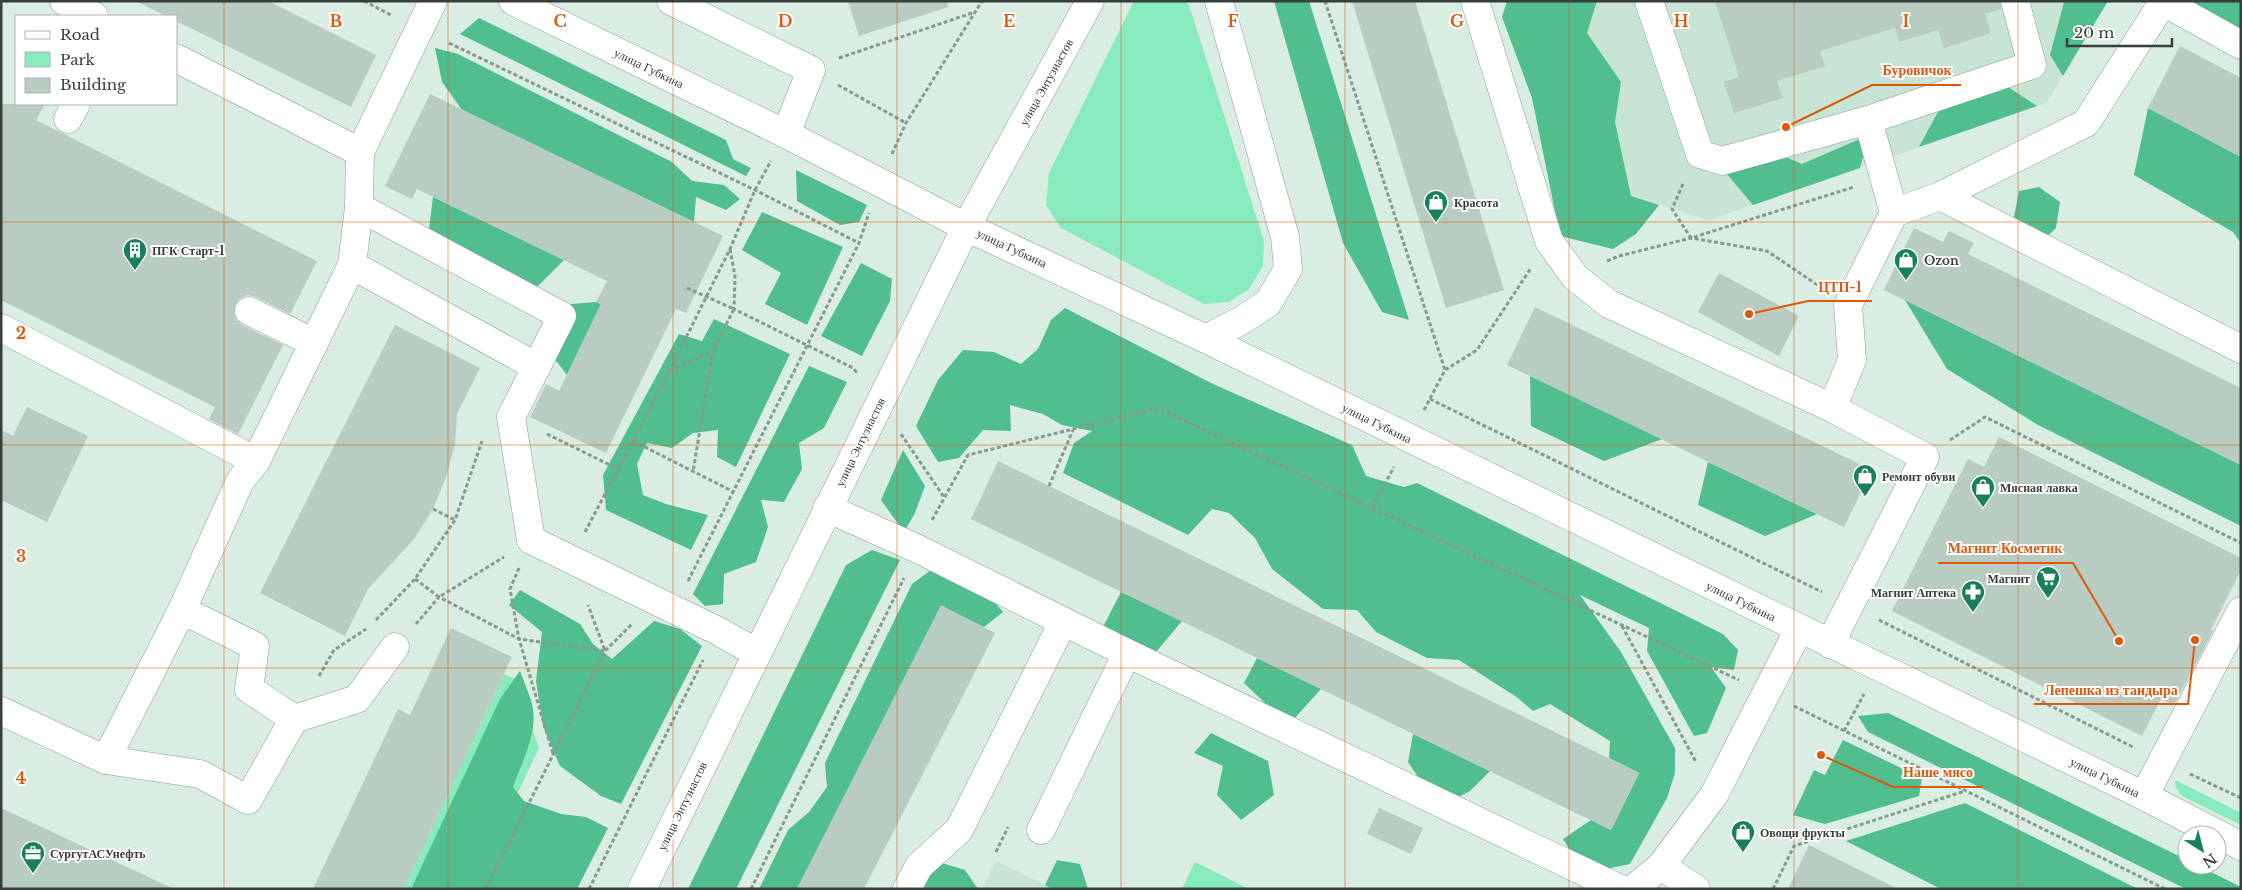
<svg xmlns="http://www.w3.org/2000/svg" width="2242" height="890" viewBox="0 0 2242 890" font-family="'Libre Baskerville',serif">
	<rect width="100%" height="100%" fill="#d9ede2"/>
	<g fill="#c8e4d5">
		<polygon points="1553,1 2108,1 2046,103 1709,220 1616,192"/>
		<polygon points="996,861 1045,885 1052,889 982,889"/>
	</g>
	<g fill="#88ebbd">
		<polygon points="1134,1 1186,1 1189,5 1264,241 1263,266 1249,289 1229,302 1204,304 1061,228 1046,205 1049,173"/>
		<polygon points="504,674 515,679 539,748 472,889 404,889"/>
		<polygon points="2175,780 2241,813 2241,825 2182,796 2176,788"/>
		<polygon points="1195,862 1249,889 1182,889"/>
	</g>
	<g fill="#51be8f">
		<polygon points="1274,1 1309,1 1409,320 1382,312 1343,243"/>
		<polygon points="1507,1 1597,1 1587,33 1621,82 1615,122 1631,196 1659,205 1636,234 1613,249 1560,236 1532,98 1502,17"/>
		<polygon points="2066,1 2108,1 2063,76 2050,55 2064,2"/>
		<polygon points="2190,1 2241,1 2241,29"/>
		<polygon points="479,18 726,140 733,159 751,168 746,176 460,34"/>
		<polygon points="435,48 458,54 672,162 692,181 724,185 740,199 726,210 696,197 694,222 462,110 442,82"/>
		<polygon points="1994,78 2037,106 1919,147 1939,110"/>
		<polygon points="2148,108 2241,157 2241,243 2233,232 2134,175"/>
		<polygon points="1869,135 1860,168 1753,205 1726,173 1776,153 1802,164"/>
		<polygon points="796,170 867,205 859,222 840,225 797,201"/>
		<polygon points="2039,187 2060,202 2056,228 2035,248 2013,222 2019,191"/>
		<polygon points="433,197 564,260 537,287 454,248 429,229"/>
		<polygon points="762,212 843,247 807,325 765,304 781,273 742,250"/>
		<polygon points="861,263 892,279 890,301 862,356 821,336"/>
		<polygon points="1905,300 2241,465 2241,526 2038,425 1947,369"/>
		<polygon points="596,302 601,304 567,375 551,354 571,304"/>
		<polygon points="1065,308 1213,384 1352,445 1366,476 1404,487 1417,483 1723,634 1738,650 1734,670 1711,667 1726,688 1707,733 1694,736 1647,651 1649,628 1580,595 1621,652 1675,748 1675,773 1667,798 1630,864 1601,870 1573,855 1563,839 1591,820 1611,830 1639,773 1609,758 1610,741 1550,704 1533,711 1518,698 1459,660 1427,658 1376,632 1357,610 1323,609 1272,569 1255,538 1229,513 1212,509 1188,535 1063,473 1074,443 1092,431 1062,425 1043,414 1010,405 1011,431 983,430 959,458 938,462 916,426 938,380 963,350 994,352 1021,364 1038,349 1051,320"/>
		<polygon points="714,319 790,354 736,467 717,457 718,430 693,433 672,448 647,443 637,464 643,495 666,504 708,515 691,550 606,510 603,475 679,334 702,341"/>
		<polygon points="809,366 847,382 824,428 799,443 802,469 784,502 761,500 768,527 756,562 724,574 723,604 705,606 693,594"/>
		<polygon points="1530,375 1662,439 1604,461 1531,426"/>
		<polygon points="903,450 925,486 915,513 904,532 881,500"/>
		<polygon points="1708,462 1817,514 1765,536 1698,505"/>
		<polygon points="872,550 900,560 736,889 688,889 846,565"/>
		<polygon points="935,567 988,594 1003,612 984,627 941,606 797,889 759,889 788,830 809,812 827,787 825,763 912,584"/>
		<polygon points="520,590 580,624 593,644 612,659 654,621 680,629 702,646 621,804 601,796 560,766 543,726 536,681 542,632 509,605"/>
		<polygon points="1121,592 1182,621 1156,652 1123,643 1104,625"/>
		<polygon points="1257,658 1321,689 1293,720 1265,703 1244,683"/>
		<path d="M520 671C524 682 529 693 532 704 539 732 522 761 513 787L524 801 561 814 586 817 608 828 577 889H411L500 699Z"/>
		<polygon points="1888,713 2187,860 2187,865 2197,865 2241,887 2241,889 2186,889 1868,732 1858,716"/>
		<polygon points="1211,733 1268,761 1274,795 1241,820 1217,795 1223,766 1194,753"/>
		<polygon points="1413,734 1490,771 1470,791 1453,800 1425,787 1408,762"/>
		<polygon points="1843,740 1922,778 1919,796 1825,824 1793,815 1814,770 1825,775"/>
		<polygon points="1965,803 2138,889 1941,889 1846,841"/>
		<polygon points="932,860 965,870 978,889 918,889"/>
		<polygon points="1057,860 1080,864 1088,889 1052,889 1045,885"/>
	</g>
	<g fill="#b8ccc1">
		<polygon points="136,1 268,1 376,55 351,107 176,21 176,16 166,16"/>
		<polygon points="848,1 947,1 948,7 859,36"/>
		<polygon points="1352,1 1415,1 1504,290 1446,308"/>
		<polygon points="1715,1 2000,1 2001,9 1985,14 1991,33 1944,48 1938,30 1899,42 1895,28 1820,51 1825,66 1777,81 1783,98 1734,113 1724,82 1739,77"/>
		<polygon points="2180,46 2241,78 2241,157 2148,108"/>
		<polygon points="430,94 723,236 686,313 676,309 606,453 530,417 546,384 559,391 601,304 596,302 607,281 417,189 412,199 385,186"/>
		<polygon points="1,104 45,104 36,120 317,261 290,314 256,297 248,295 240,298 235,305 234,313 236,320 242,325 283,345 238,434 209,419 215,407 1,300"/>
		<polygon points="1914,228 1943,242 1949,231 1974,243 1968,254 2241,388 2241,465 1884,290"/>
		<polygon points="1719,273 1799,316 1779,356 1698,312"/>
		<polygon points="1535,307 1872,470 1844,527 1507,365"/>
		<polygon points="395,325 480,368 457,414 455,444 446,477 433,509 414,539 368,589 345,636 260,593"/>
		<polygon points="27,407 88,436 47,522 1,500 1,430 13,436"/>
		<polygon points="1999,437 2241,558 2241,570 2211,630 2213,631 2174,705 2161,699 2142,736 1892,611 1968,459 1984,467"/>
		<polygon points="998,461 1639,773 1611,830 971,519"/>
		<polygon points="941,605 995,633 864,889 797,889"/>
		<polygon points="451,628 512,657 404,889 313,889 398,709 410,715"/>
		<polygon points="1,808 174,889 1,889"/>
		<polygon points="1379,808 1423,828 1411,854 1367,834"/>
		<polygon points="1809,845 1898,889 1788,889"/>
	</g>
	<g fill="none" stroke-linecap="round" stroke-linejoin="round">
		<g stroke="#8a9d93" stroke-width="29">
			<g id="minor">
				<polyline points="64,1 94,16"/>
				<polyline points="671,1 811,70 786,134"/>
				<polyline points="1475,1 1549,241 1575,277 1609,304 1832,408 1925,457 1830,644"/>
				<polyline points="1649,1 1700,154 1722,161 1868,120 2032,65 2015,1"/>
				<polyline points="2162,1 2241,45"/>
				<polyline points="176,58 360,152"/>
				<polyline points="68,119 76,104"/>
				<polyline points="1868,120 1894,213"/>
				<polyline points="1940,196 2241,349"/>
				<polyline points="359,207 562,316 511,417 531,540 718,631 757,653"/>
				<polyline points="352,265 537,367"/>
				<polyline points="249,311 314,343"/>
				<polyline points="1,328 256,461"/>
				<polyline points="1832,408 1852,360 1848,305 1894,213 1940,196 2086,123 2163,2 2161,1"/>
				<polyline points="827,508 918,549 1127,653 1620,889"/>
				<polyline points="182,610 255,646 249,689 294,719"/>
				<polyline points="1,711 106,760 200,774 248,800 294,719 357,699 395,647"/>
				<polyline points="106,760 182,610 240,481 256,461 352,265 359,207 360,152 433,1"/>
				<polyline points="2144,796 2241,611"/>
				<polyline points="1041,830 1127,653"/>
				<polyline points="1661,866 1696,889"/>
				<polyline points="907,889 919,866 959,830 1063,622"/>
				<polyline points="1633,889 1661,866 1714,795 1799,629"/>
			</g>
		</g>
		<g stroke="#8a9d93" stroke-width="29">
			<g id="major">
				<polyline points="513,1 786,134 966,227 1206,339 2144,796 2241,846"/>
				<polyline points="1206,339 1244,319 1268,303 1288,269 1285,237 1219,1"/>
				<polyline points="642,889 966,227 1090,1"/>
			</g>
		</g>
		<g stroke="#8a9890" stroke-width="3" stroke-dasharray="4 2.5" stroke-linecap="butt">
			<polyline points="364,1 391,15"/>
			<polyline points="1325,1 1445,370"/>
			<polyline points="449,43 755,190 859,243"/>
			<polyline points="839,58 975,12"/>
			<polyline points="838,85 906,123"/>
			<polyline points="892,154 906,123 982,1"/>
			<polyline points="1683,184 1672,209 1691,238 1854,187"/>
			<polyline points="730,249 735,276 734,309 853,368 858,374"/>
			<polyline points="1607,261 1619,256 1691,238 1767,251 1822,288"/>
			<polyline points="687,288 734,309 713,350 693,472"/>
			<polyline points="669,372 730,249 755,190 771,161"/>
			<polyline points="1430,399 1822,592"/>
			<polyline points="1424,410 1445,370 1477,350 1531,268"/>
			<polyline points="547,434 618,469"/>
			<polyline points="901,434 944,497"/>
			<polyline points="1950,440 1985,417 2241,543"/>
			<polyline points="633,441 734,492"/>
			<polyline points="1049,486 1073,430"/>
			<polyline points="1372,508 1394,467"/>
			<polyline points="433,509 455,520"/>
			<polyline points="932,520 968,455 1158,408 1739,680"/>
			<polyline points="585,532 669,372 713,350"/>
			<polyline points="519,568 510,589 519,639 553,754"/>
			<polyline points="415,579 439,597 504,557"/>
			<polyline points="688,581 859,243 869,213"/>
			<polyline points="376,620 415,579 455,520 482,441"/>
			<polyline points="1879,620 2135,748"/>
			<polyline points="416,624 439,597 519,639 605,651 588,605"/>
			<polyline points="1622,626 1696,762"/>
			<polyline points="319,676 334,650 366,629"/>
			<polyline points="1794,706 2165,889"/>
			<polyline points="1844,731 1864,694"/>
			<polyline points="2190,774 2241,798"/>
			<polyline points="996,852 1008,827"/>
			<polyline points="486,889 605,651 632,624"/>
			<polyline points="589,889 703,660"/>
			<polyline points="751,889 904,578"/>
			<polyline points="1773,889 1794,846 1965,791"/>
		</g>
		<use href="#minor" stroke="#fff" stroke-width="28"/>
		<use href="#major" stroke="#fff" stroke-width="28"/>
	</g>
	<path fill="none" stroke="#df580e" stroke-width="1" stroke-opacity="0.55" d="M224 1V889M448 1V889M673 1V889M897 1V889M1121 1V889M1345 1V889M1569 1V889M1794 1V889M2018 1V889M1 222H2241M1 445H2241M1 668H2241"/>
	<defs>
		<g id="shop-pin" transform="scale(1.25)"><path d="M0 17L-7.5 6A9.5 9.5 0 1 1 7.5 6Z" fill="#1a805a" stroke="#fff"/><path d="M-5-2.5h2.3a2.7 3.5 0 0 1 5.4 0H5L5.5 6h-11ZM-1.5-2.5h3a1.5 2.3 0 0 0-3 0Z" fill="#fff"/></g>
		<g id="building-pin" transform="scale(1.25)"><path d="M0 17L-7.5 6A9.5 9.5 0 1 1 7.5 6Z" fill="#1a805a" stroke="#fff"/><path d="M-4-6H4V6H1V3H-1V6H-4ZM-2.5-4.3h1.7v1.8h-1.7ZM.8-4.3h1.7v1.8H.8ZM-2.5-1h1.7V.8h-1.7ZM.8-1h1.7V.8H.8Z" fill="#fff"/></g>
		<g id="supermarket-pin" transform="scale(1.25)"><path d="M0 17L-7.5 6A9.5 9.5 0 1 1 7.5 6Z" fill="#1a805a" stroke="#fff"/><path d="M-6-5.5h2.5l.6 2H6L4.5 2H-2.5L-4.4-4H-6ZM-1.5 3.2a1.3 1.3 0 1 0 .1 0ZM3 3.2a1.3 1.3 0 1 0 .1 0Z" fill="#fff"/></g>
		<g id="pharmacy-pin" transform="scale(1.25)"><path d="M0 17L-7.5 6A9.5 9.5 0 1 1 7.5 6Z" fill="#1a805a" stroke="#fff"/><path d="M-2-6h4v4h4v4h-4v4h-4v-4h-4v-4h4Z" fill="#fff"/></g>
		<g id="office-pin" transform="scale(1.25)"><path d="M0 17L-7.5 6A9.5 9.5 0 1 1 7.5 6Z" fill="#1a805a" stroke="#fff"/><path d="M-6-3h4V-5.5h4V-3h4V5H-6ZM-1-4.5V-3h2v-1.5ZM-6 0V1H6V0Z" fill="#fff"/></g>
	</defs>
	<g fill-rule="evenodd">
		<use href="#shop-pin" x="1436" y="202"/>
		<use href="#building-pin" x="135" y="250"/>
		<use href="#shop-pin" x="1906" y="260"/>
		<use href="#shop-pin" x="1865" y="476"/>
		<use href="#shop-pin" x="1983" y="487"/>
		<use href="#supermarket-pin" x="2048" y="578"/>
		<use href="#pharmacy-pin" x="1973" y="592"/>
		<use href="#shop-pin" x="1743" y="832"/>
		<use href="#office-pin" x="33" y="853"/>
	</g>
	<g text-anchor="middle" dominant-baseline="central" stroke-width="4" stroke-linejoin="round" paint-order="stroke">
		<g font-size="12" fill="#373f3a" stroke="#fff">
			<text transform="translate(649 68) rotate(26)">улица Губкина</text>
			<text transform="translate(1046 82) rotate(-61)">улица Энтузиастов</text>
			<text transform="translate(1012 248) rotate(25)">улица Губкина</text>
			<text transform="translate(1377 423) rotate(26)">улица Губкина</text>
			<text transform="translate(860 442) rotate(-64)">улица Энтузиастов</text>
			<text transform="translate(1741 601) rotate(26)">улица Губкина</text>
			<text transform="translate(2105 777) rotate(26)">улица Губкина</text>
			<text transform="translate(682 806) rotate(-64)">улица Энтузиастов</text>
		</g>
		<g font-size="12" font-weight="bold" fill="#373f3a" stroke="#fff" text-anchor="start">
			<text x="1454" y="202">Красота</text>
			<text x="152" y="250">ПГК Старт-1</text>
			<text x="1924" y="260">Ozon</text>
			<text x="1882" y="476">Ремонт обуви</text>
			<text x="2000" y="487">Мясная лавка</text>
			<text x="2030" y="578" text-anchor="end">Магнит</text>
			<text x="1956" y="592" text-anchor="end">Магнит Аптека</text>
			<text x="1760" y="832">Овощи фрукты</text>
			<text x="50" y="853">СургутАСУнефть</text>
		</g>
	</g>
	<g font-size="16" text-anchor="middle" font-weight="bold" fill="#df580e" stroke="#fff" stroke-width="4" stroke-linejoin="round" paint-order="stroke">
		<text x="336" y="27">B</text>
		<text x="560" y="27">C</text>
		<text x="785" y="27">D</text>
		<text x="1009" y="27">E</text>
		<text x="1233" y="27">F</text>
		<text x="1457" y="27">G</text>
		<text x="1681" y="27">H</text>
		<text x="1906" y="27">I</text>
		<text x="21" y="339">2</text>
		<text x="21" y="562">3</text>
		<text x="21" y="784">4</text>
	</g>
	<path fill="none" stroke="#df580e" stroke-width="2" d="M1786 127L1872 85H1961M1749 314L1808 301H1872M2119 641L2073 563H1938M2195 640L2188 704H2034M1821 755L1893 787H1983"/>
	<g fill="#df580e" stroke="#fff" stroke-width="2">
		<circle cx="1786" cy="127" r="5"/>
		<circle cx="1749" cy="314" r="5"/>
		<circle cx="2119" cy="641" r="5"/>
		<circle cx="2195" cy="640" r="5"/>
		<circle cx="1821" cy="755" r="5"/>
	</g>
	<g font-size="14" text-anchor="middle" font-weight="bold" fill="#df580e" stroke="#fff" stroke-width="4" stroke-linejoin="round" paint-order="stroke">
		<text x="1917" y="75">Буровичок</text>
		<text x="1840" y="292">ЦТП-1</text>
		<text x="2005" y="553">Магнит Косметик</text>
		<text x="2111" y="695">Лепешка из тандыра</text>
		<text x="1938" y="777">Наше мясо</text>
	</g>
	<rect width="2242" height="890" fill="none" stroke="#373f3a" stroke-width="5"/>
	<rect x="15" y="15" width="162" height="90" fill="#ffffff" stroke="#afb2b0"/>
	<rect x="25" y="31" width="25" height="8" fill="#ffffff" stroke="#afb2b0"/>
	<text x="60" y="40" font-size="15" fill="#373f3a">Road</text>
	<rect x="25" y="52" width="25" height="15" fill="#88ebbd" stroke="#afb2b0"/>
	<text x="60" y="65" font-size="15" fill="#373f3a">Park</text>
	<rect x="25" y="78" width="25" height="15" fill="#b8ccc1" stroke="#afb2b0"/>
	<text x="60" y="90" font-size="15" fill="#373f3a">Building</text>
	<g transform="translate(2202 850) rotate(144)"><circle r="24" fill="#ffffff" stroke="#afb2b0"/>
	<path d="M0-4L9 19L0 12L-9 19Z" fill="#1a805a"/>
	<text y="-8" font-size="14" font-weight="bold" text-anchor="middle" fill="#373f3a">N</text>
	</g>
	<path d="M2067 38v8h105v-8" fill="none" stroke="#373f3a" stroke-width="2.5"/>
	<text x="2074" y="38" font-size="15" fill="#373f3a" stroke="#ffffff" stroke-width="4" paint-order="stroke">20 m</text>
</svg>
